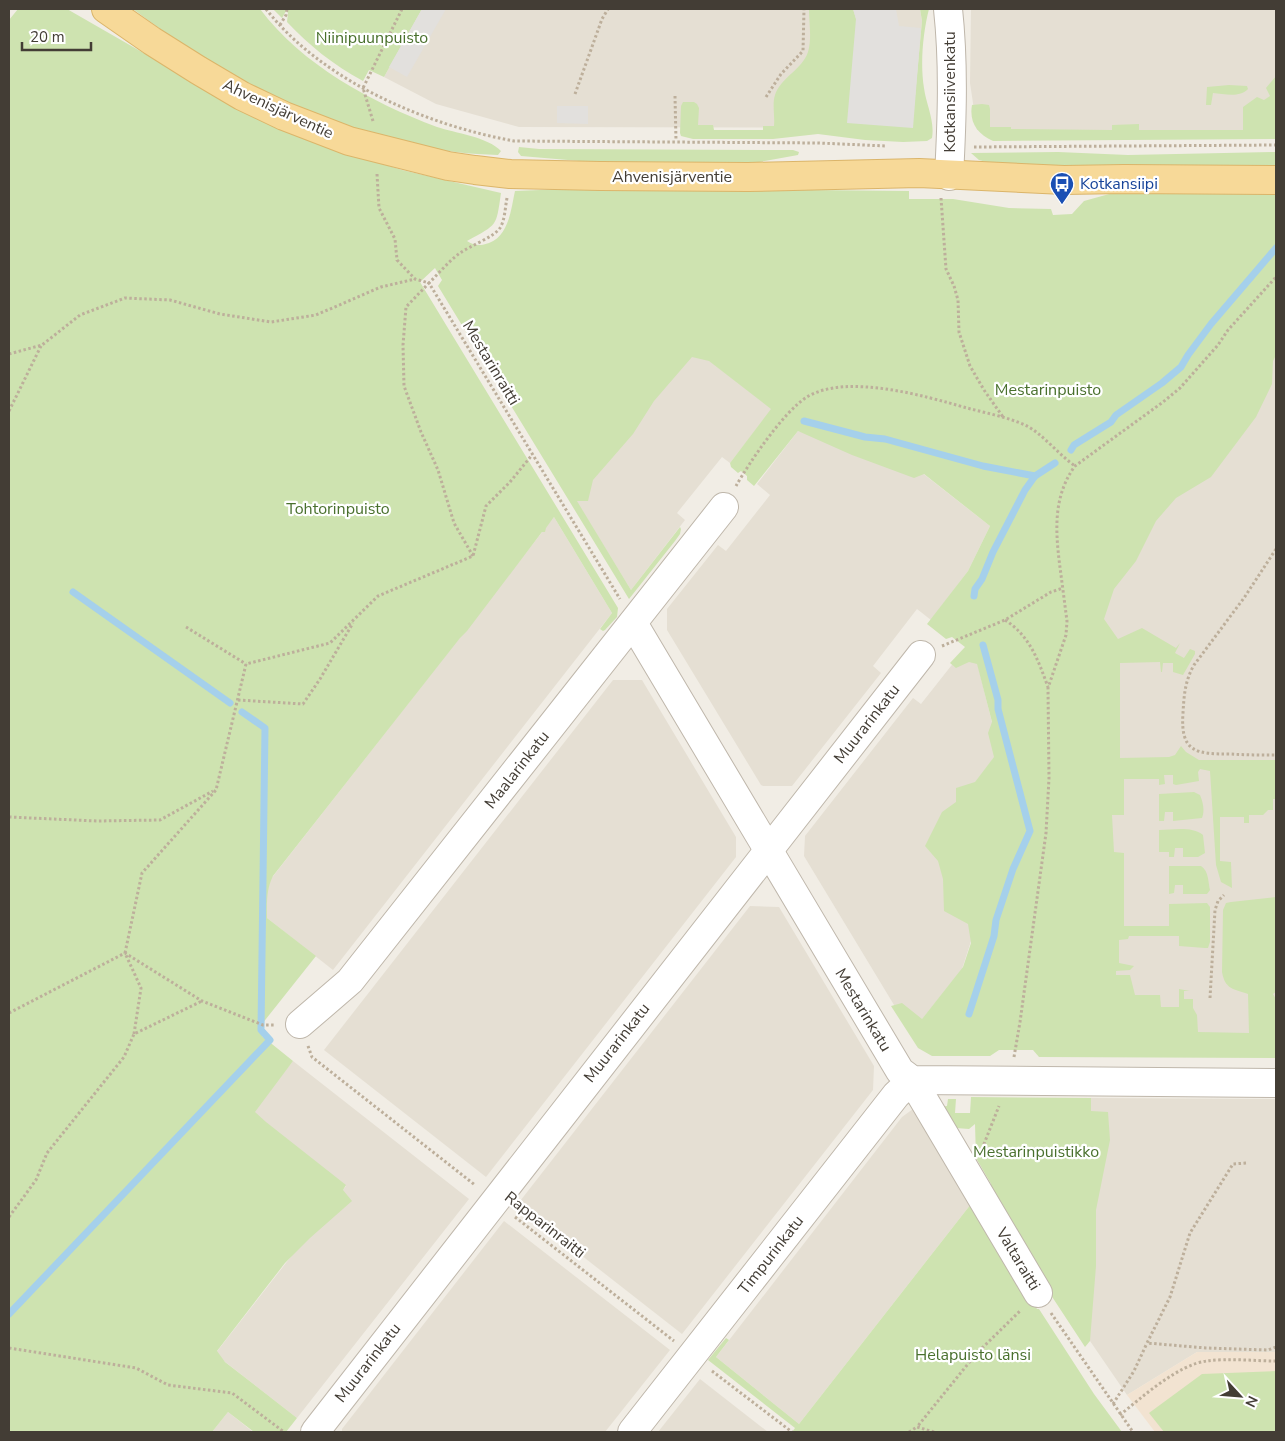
<svg xmlns="http://www.w3.org/2000/svg" width="1285" height="1441" viewBox="0 0 1285 1441" font-family="'Nunito Sans',sans-serif">
	<rect width="100%" height="100%" fill="#f1ede5"/>
	<g fill="#e5dfd3">
		<polygon points="422,9 920,9 922,21 912,128 519,127 436,104 384,77"/>
		<polygon points="971,9 1276,9 1276,121 1248,131 977,130 970,83"/>
		<polygon points="1276,337 1276,1050 1091,1050 1093,564"/>
		<polygon points="689,345 772,409 730,463 722,457 677,513 685,520 631,590 572,494"/>
		<polygon points="798,431 912,465 990,526 968,571 931,620 917,609 873,666 881,673 792,786 763,786 761,785 667,630 667,609 718,545 726,551 770,495 757,484"/>
		<polygon points="554,517 612,613 333,970 267,918 267,884"/>
		<polygon points="966,647 975,654 999,751 968,792 990,882 962,969 911,1033 804,856 805,836 913,698 921,704"/>
		<polygon points="613,680 642,680 736,837 736,857 486,1177 324,1050"/>
		<polygon points="750,906 779,907 874,1066 873,1090 682,1334 517,1205"/>
		<polygon points="293,1061 469,1199 297,1418 215,1354 346,1186 252,1112"/>
		<polygon points="1091,1098 1276,1099 1276,1352 1197,1352 1127,1395 1090,1341"/>
		<polygon points="913,1109 971,1204 799,1424 716,1357 902,1117"/>
		<polygon points="504,1221 670,1350 605,1432 342,1432 342,1429"/>
		<polygon points="700,1379 768,1432 658,1432"/>
		<polygon points="228,1412 253,1432 212,1432"/>
	</g>
	<polygon fill="#f2e3d1" points="1197,1352 1276,1352 1276,1432 1155,1432 1127,1395"/>
	<g fill="#cee3b0">
		<path d="M18 9H67L241 109 317 144 402 170 501 193C496 227 498 224 467 241 474 246 481 246 489 243 509 236 511 209 515 191L589 188 909 191V199H953L1009 208 1051 209 1053 215 1072 214 1084 201 1120 191H1276V355L1273 361 1272 384 1256 417 1211 477 1176 498 1156 521 1136 561 1114 589 1104 619 1118 639 1142 628 1176 648 1180 643 1175 653 1184 658 1190 649 1195 651V654L1183 675 1173 672V663H1163L1162 672H1161L1160 662 1120 663V758L1169 757 1175 755 1181 746 1186 752 1199 760H1276V799H1273V810H1268L1263 815H1249V823H1244V817H1220V861L1231 862 1232 888 1221 882 1216 865 1210 771 1200 769 1198 772 1199 781 1176 785 1173 784V775H1164L1165 784 1159 785V779H1124V815H1112L1114 852 1124 853V926H1169V904L1207 903 1210 907V942L1208 948H1205L1179 946V936H1129L1128 939 1119 940V963L1134 966 1130 970 1116 971V975H1130L1135 995H1160L1161 1007H1179V989L1190 991H1184V999H1193V1008L1197 1015 1198 1032 1249 1033 1248 994C1233 989 1225 989 1222 972L1223 910 1226 903 1231 902 1276 897V978L1275 979 1276 992 1273 994 1276 999V1058L1039 1057 1033 1050H999L990 1056H932L918 1048 891 1006 902 1003 922 1019 963 967 971 943 968 924 944 911 943 879 938 861 925 846 942 812 956 802V788L975 782 994 757 988 733 992 722 977 664 969 662 956 668 950 663 965 647 952 637 946 639 927 624 968 571 990 526 924 474 914 478 852 455 798 431 754 486 747 480V476L741 471 738 473 731 467 730 463 771 409 709 361 692 357 654 401 633 434 593 480 588 501H577L631 590 680 527 681 529 680 534 675 541 629 599 438 286 442 280 435 268 420 282 618 608 617 617 605 630 603 631 600 629 612 613 554 517 546 528 545 532H542L467 631 460 638 273 876C266 890 267 903 267 918L316 956 262 1024V1036L293 1061 255 1112 266 1122 346 1185 343 1190 352 1201 310 1238 285 1263 217 1351 225 1362 297 1418 286 1432H254L228 1412 212 1432H9V20Z"/>
		<path d="M133 9H260C302 65 371 102 437 127 455 133 488 137 501 151L498 155C484 154 470 154 456 152 433 150 411 144 389 138 292 112 213 69 133 9Z"/>
		<path d="M273 9H285L286 10 289 9H422L384 77 369 70 363 81C333 65 309 45 287 22L288 13 286 11 282 18Z"/>
		<path d="M809 9H853L856 19 912 128 922 21 920 9H929C923 32 920 64 924 88 926 104 935 121 932 138L927 141 903 142 865 140 818 134 773 139H693L681 136 680 133 681 106 683 102H694L697 104 699 108 698 125H713L714 130H763V126H774C775 116 772 104 775 95 781 77 802 70 808 52 812 39 809 22 809 9Z"/>
		<path d="M1276 76V139L993 141C977 134 969 122 972 105L982 104 989 105 990 109V127H1011V129L1112 130V125L1139 124V130H1243V107L1257 97 1264 100 1270 96 1266 88Z"/>
		<path d="M1229 85 1247 86 1248 89C1240 98 1224 94 1213 93L1211 105H1206L1207 87Z"/>
		<polygon points="519,147 539,149 793,150 799,152 798,155 749,164 603,163 521,156 518,152"/>
		<polygon points="1058,152 1128,155 1276,152 1276,166 1038,166 990,163 979,160 971,153"/>
		<path d="M1194 792 1200 795C1203 802 1205 811 1202 818L1173 821V812H1165L1164 821H1159V794Z"/>
		<path d="M1159 830C1173 830 1192 826 1203 835L1205 853 1198 857H1183V848H1175L1174 857H1169V852H1159Z"/>
		<path d="M1169 866H1201C1209 871 1208 882 1210 890L1207 894H1183V885H1175L1174 893 1169 894Z"/>
		<polygon points="971,1097 1091,1098 1091,1111 1108,1112 1110,1140 1096,1210 1096,1266 1090,1341 1085,1347 1045,1286 990,1195 991,1184 976,1158 975,1124 969,1129 956,1128 939,1107 947,1106 948,1099 956,1099 955,1113 970,1113"/>
		<polygon points="971,1204 1037,1309 1039,1309 1094,1394 1122,1432 792,1432 795,1428 708,1360 726,1338 729,1340 716,1357 799,1424"/>
		<polygon points="1276,1371 1276,1432 1164,1432 1149,1413 1202,1374"/>
	</g>
	<g fill="#e2e0dd">
		<polygon points="422,9 446,9 407,77 389,67"/>
		<polygon points="853,9 896,9 899,26 921,28 913,128 847,123 856,19"/>
		<polygon points="557,106 588,106 588,124 557,123"/>
	</g>
	<g fill="none" stroke-linecap="round" stroke-linejoin="round">
		<g stroke="#a5d0eb" stroke-width="7">
			<polyline points="804,421 865,437 885,439 983,466 1035,476 1055,463"/>
			<polyline points="1071,450 1074,445 1111,422 1116,415 1162,383 1181,367 1188,355 1211,324 1276,248"/>
			<polyline points="73,592 230,703"/>
			<polyline points="974,596 975,589 982,579 993,552 1025,490 1035,476"/>
			<polyline points="969,1014 994,936 996,920 1013,869 1030,831 998,709 998,700 983,645"/>
			<polyline points="9,1314 270,1040 261,1030 265,728 242,712"/>
		</g>
		<g stroke="#bfb7ab" stroke-width="30">
			<g id="minor">
				<path d="M948 9C954 64 952 120 949 176"/>
				<polyline points="633,623 900,1071 912,1080 1276,1083"/>
				<polyline points="300,1024 350,981 724,507"/>
				<polyline points="315,1432 921,655"/>
				<polyline points="632,1432 896,1095 912,1080 1038,1293"/>
			</g>
		</g>
		<g stroke="#dbb56a" stroke-width="30">
			<polyline id="major" points="106,9 152,41 198,70 242,96 284,116 349,141 448,166 475,170 510,174 600,176 748,177 919,173 1064,180 1124,179 1276,180"/>
		</g>
		<g stroke="#bdaf9b" stroke-width="3" stroke-dasharray="2.5 2.5" stroke-linecap="butt">
			<path d="M266 9C322 81 426 125 514 141L819 143 886 146"/>
			<polyline points="280,25 286,15 287,9"/>
			<polyline points="575,94 602,19 608,9"/>
			<polyline points="675,96 676,141"/>
			<polyline points="766,97 781,74 803,51 804,9"/>
			<polyline points="373,121 363,88 402,9"/>
			<polyline points="974,147 1276,145"/>
			<polyline points="377,174 379,208 395,239 397,260 415,279 429,283 406,307 403,345 404,386 421,432 438,470 454,523 473,556"/>
			<path d="M507 198C505 208 505 220 500 228 494 237 470 246 460 253 449 261 439 273 429 283L620 599"/>
			<polyline points="941,198 946,269 954,286 958,300 959,332 970,366 984,390 1003,417"/>
			<polyline points="9,354 42,345 80,315 125,298 170,300 220,314 271,322 316,315 381,287 415,279"/>
			<polyline points="9,411 41,346"/>
			<path d="M736 486C749 463 784 411 807 397 846 373 925 396 967 408 986 413 1007 417 1025 425 1042 433 1059 455 1075 466"/>
			<path d="M1276 549 1244 598 1194 665C1185 681 1184 695 1183 713 1180 753 1197 754 1230 754 1245 755 1261 755 1276 755"/>
			<path d="M1005 620C1030 636 1038 660 1048 687"/>
			<polyline points="186,627 246,664"/>
			<polyline points="942,646 1005,620 1051,592 1063,588"/>
			<polyline points="238,700 303,704 320,679 353,623"/>
			<polyline points="9,817 97,821 160,820 213,791"/>
			<polyline points="1210,998 1215,910 1218,901 1224,895"/>
			<polyline points="9,1013 125,953 202,1001 263,1025 275,1025"/>
			<polyline points="134,1034 141,988 125,953 142,873 216,790 246,664 330,643 378,596 473,556 486,506 510,482 532,455"/>
			<polyline points="308,1046 312,1057 475,1185"/>
			<path d="M1014 1057 1020 1022 1046 833 1049 778 1048 688 1066 635 1067 621C1065 606 1063 590 1061 575 1056 537 1051 499 1075 466L1163 402 1180 388 1218 345 1228 330 1276 277"/>
			<polyline points="982,1149 999,1106"/>
			<polyline points="1246,1163 1233,1164 1190,1233 1170,1297 1147,1343 1206,1348 1268,1350 1276,1347"/>
			<polyline points="9,1217 36,1180 47,1153 124,1057 134,1034 202,1001"/>
			<polyline points="515,1217 674,1341"/>
			<polyline points="1051,1313 1133,1432"/>
			<polyline points="9,1348 136,1368 168,1385 232,1393 284,1432"/>
			<polyline points="712,1371 792,1432"/>
			<polyline points="1113,1404 1134,1371 1147,1343"/>
			<path d="M1120 1415C1142 1397 1179 1364 1207 1361 1227 1358 1256 1361 1276 1361"/>
			<polyline points="909,1432 917,1427"/>
			<polyline points="934,1432 917,1427 976,1354 1020,1311"/>
		</g>
		<use href="#minor" stroke="#fff" stroke-width="28"/>
		<use href="#major" stroke="#f7d998" stroke-width="28"/>
	</g>
	<defs>
		<g id="bus-pin" transform="scale(1.25)"><path d="M0 17L-7.5 6A9.5 9.5 0 1 1 7.5 6Z" fill="#1a4fb4" stroke="#fff"/><path d="M-5-6H5V4H4V6H2V4H-2V6H-4V4H-5ZM-3.5-4V0h7V-4ZM-3.5 1.2v1.5H-2V1.2ZM2 1.2v1.5H3.5V1.2Z" fill="#fff"/></g>
	</defs>
	<g fill-rule="evenodd">
		<use href="#bus-pin" x="1062" y="184"/>
	</g>
	<g text-anchor="middle" dominant-baseline="central" stroke-width="4.5" stroke-linejoin="round" paint-order="stroke">
		<g font-size="16" fill="#49702d" stroke="#fff">
			<text x="372" y="38">Niinipuunpuisto</text>
			<text x="1048" y="390">Mestarinpuisto</text>
			<text x="338" y="509">Tohtorinpuisto</text>
			<text x="1036" y="1152">Mestarinpuistikko</text>
			<text x="973" y="1355">Helapuisto länsi</text>
		</g>
		<g font-size="16" fill="#433d35" stroke="#fff">
			<text transform="translate(950 92) rotate(-90)">Kotkansiivenkatu</text>
			<text transform="translate(278 109) rotate(25)">Ahvenisjärventie</text>
			<text x="672" y="177">Ahvenisjärventie</text>
			<text transform="translate(491 363) rotate(59)">Mestarinraitti</text>
			<text transform="translate(867 724) rotate(-52)">Muurarinkatu</text>
			<text transform="translate(517 770) rotate(-52)">Maalarinkatu</text>
			<text transform="translate(863 1010) rotate(59)">Mestarinkatu</text>
			<text transform="translate(617 1043) rotate(-52)">Muurarinkatu</text>
			<text transform="translate(545 1225) rotate(38)">Rapparinraitti</text>
			<text transform="translate(771 1255) rotate(-52)">Timpurinkatu</text>
			<text transform="translate(1018 1259) rotate(59)">Valtaraitti</text>
			<text transform="translate(368 1363) rotate(-52)">Muurarinkatu</text>
		</g>
		<g font-size="16" fill="#164399" stroke="#fff" text-anchor="start">
			<text x="1080" y="184">Kotkansiipi</text>
		</g>
	</g>
	<rect width="1285" height="1441" fill="none" stroke="#433d35" stroke-width="20"/>
	<g transform="translate(1240 1396) rotate(116)" stroke="#ffffff" stroke-width="4" paint-order="stroke">
	<path d="M0-4L9 19L0 12L-9 19Z" fill="#433d35"/>
	<text y="-8" font-size="14" font-weight="bold" text-anchor="middle" fill="#433d35">N</text>
	</g>
	<path d="M22 42v8h69v-8" fill="none" stroke="#433d35" stroke-width="2.5"/>
	<text x="30" y="42" font-size="15" fill="#433d35" stroke="#ffffff" stroke-width="4" paint-order="stroke">20 m</text>
</svg>
